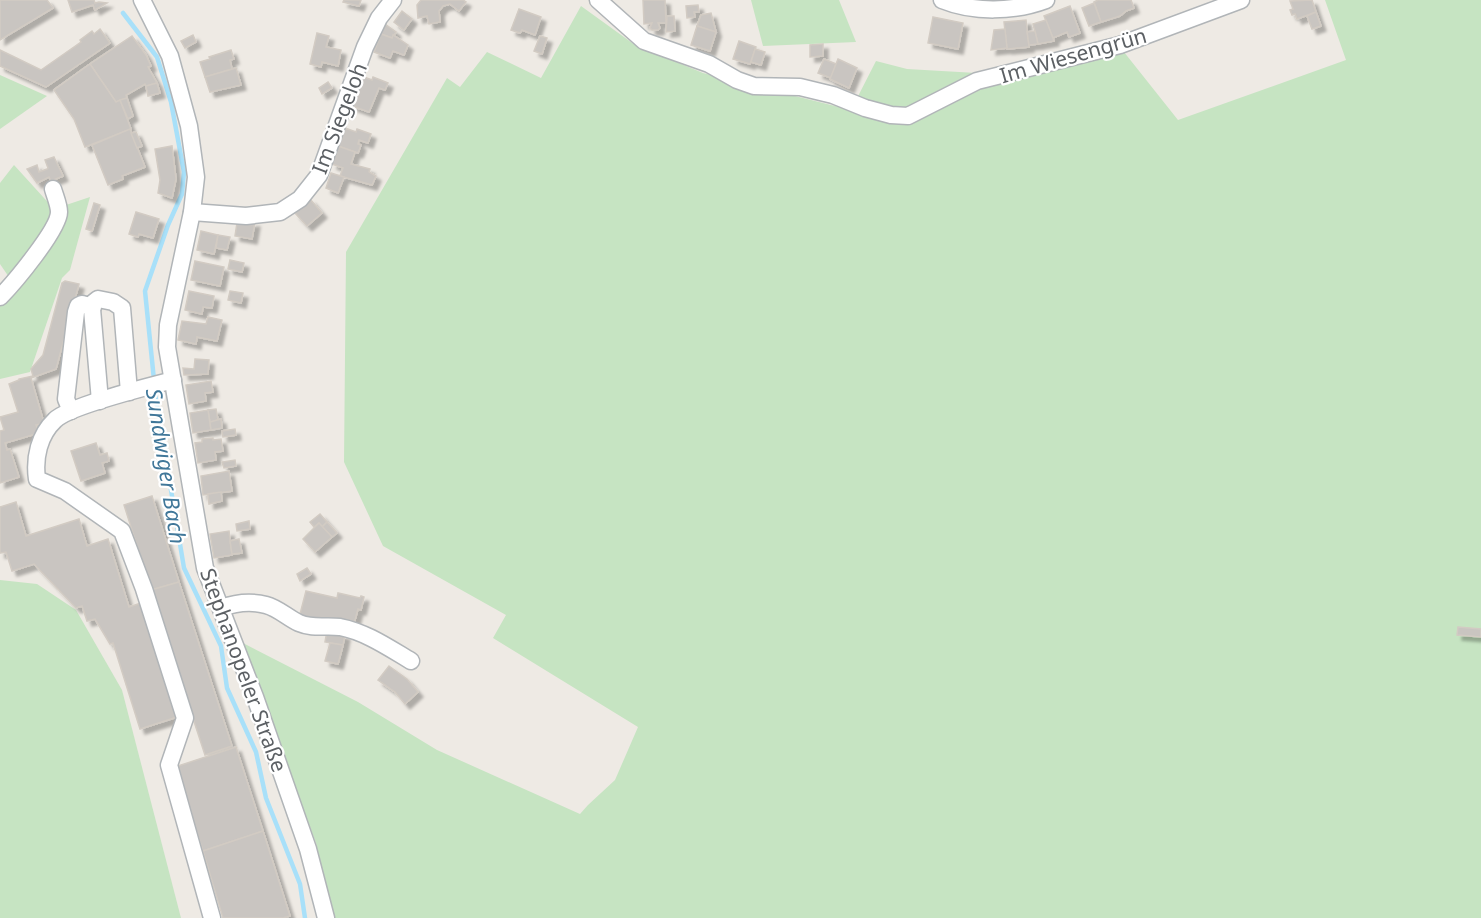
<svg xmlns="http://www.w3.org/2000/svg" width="1481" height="918" viewBox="0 0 1481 918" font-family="'Noto Sans',sans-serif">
	<defs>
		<filter id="shadow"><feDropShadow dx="5" dy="5" stdDeviation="1.5" flood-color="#0004"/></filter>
	</defs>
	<rect width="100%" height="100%" fill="#eeeae4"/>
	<g fill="#c6e4c2">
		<polygon points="751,0 839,0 856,42 763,46"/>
		<polygon points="1325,0 1481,0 1481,918 332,918 316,843 241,642 358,702 437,750 580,814 588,805 615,780 638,727 493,638 506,615 383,546 344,462 346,252 447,78 460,87 487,52 541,78 581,6 635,45 703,73 851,110 876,61 907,69 994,74 1120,47 1178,120 1346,60"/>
		<polygon points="0,75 47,96 0,129"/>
		<polygon points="14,165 54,209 90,197 70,270 62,278 30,372 0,379 0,290 13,283 0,264 0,183"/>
		<polygon points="0,580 37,584 76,610 122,690 181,918 0,918"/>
	</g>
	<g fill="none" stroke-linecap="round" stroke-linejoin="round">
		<g stroke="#a8e0f9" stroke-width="4.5">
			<polyline points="123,13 157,57 171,102 184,172 182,194 168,225 145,291 154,380"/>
			<polyline points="154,388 184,568 221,646 227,688 256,752 266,798 300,884 305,918"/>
		</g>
	</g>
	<g fill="#c9c5c1" stroke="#d2cbc3" stroke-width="1.5" filter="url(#shadow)">
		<polygon points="0,0 47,0 53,8 0,40"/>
		<polygon points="68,0 94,0 95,3 99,2 107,3 95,10 93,5 72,12"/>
		<polygon points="344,0 361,0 359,6 343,2"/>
		<polygon points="421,0 463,0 466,2 459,11 450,4 443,6 439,11 440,22 429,24 427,16 418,18 417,5"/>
		<polygon points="643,0 665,0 666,23 658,23 660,28 658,30 652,30 650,28 652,23 644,24"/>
		<polygon points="1098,0 1131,0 1134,8 1126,11 1120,16 1101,22 1094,2"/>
		<polygon points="1312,0 1316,12 1297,19 1295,14 1292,15 1290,10 1293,9 1290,1"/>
		<polygon points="1094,3 1101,22 1089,26 1082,8"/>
		<polygon points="698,5 699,12 694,12 695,17 687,18 686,6"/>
		<polygon points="1070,6 1080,33 1069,37 1067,32 1053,38 1044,16"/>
		<polygon points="519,9 541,17 535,35 522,30 520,33 511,30"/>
		<polygon points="402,11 412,19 404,30 394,22"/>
		<polygon points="1316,12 1321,26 1312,29 1307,16"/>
		<polygon points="711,13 716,32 697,26 701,15"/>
		<polygon points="667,16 674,16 675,31 666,32"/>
		<polygon points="933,17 963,23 958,49 928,43"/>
		<polygon points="1026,20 1029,47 1007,49 1004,22"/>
		<polygon points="1046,20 1054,41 1038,44 1033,24"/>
		<polygon points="385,24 396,32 392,38 381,34"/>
		<polygon points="697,26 716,32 710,51 691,45"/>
		<polygon points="100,29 110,43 46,87 0,66 0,50 41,70 81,42 80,40 92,31 94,34"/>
		<polygon points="1005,29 1007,48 991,50 994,30"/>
		<polygon points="1035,31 1038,44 1029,45 1027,32"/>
		<polygon points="317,33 329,36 326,47 341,50 338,66 322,62 321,67 310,64"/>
		<polygon points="381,34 392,38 393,35 408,45 404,55 393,51 390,58 374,52"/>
		<polygon points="193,35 196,42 185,48 181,41"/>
		<polygon points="132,36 146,55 151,66 148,67 157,83 146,86 145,84 126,95 127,98 116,102 90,64"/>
		<polygon points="540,36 547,38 542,54 534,51"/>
		<polygon points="739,41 756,47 750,64 733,59"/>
		<polygon points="823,44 823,56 810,57 810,45"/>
		<polygon points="755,49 765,52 761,65 751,62"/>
		<polygon points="231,50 234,59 230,60 232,69 205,77 200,62 210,59 209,57"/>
		<polygon points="824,59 836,64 831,78 818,73"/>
		<polygon points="838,59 857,68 849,88 830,79"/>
		<polygon points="90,64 116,102 120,100 131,129 85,147 74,119 54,90"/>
		<polygon points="236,68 241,85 210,92 205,77"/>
		<polygon points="364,77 372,80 373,77 388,83 385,90 379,88 369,112 352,106"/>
		<polygon points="328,82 332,88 322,94 319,88"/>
		<polygon points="157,83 160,93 148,96 146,86"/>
		<polygon points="127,98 133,116 128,119 120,100"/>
		<polygon points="345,128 356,132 357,129 371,134 368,143 359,140 358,144 361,145 358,153 338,146"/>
		<polygon points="130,129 145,167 122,176 123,179 108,185 92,145"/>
		<polygon points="136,132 142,146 137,148 131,133"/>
		<polygon points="172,146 176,179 172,198 158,193 160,180 155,149"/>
		<polygon points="338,146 355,152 351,164 370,169 369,172 376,176 372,185 340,176 343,168 332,164"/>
		<polygon points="54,157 63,176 51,181 49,177 37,183 27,169 37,165 39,172 47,169 48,168 45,160"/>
		<polygon points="331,173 344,177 338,193 326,188"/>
		<polygon points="310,199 322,213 307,226 295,213"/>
		<polygon points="94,203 100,205 92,231 86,229"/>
		<polygon points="136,212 159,219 153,238 139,234 138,237 129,234"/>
		<polygon points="255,222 252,239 235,236 237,223"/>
		<polygon points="201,231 218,235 214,254 197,250"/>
		<polygon points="218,235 230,237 227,250 216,248"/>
		<polygon points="230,260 244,263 242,272 228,269"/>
		<polygon points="195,261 224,267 220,286 191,280"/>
		<polygon points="65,281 79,284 56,369 31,378 44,423 36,425 39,433 5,443 7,450 10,449 19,477 0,483 0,431 4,430 0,417 18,412 9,384 19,380 19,379 33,376 31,369 43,355 62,283"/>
		<polygon points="189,291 214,296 212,308 203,307 202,314 185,310"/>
		<polygon points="230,291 243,293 241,303 228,300"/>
		<polygon points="208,317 222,320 217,341 197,337 196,344 178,340 182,321 206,324"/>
		<polygon points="195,359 209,360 208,374 184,375 183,368 194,369"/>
		<polygon points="211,381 213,392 205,393 206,401 189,404 186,385"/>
		<polygon points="216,409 218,420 210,422 208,410"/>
		<polygon points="208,410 211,430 193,433 190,413"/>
		<polygon points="221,419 222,428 211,430 210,422"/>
		<polygon points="235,429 236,435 223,437 222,431"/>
		<polygon points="213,438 213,440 221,439 223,451 215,452 216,460 198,463 195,443 202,442 202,439"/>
		<polygon points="96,443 100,455 107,453 109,461 102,463 105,473 81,481 71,451"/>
		<polygon points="235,460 236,466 224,468 222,462"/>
		<polygon points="229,471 232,491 203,495 201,476"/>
		<polygon points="221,492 222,501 209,504 208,494"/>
		<polygon points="152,496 179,582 151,590 124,505"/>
		<polygon points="16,502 26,536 79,519 87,546 108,539 129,607 144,602 179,712 174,718 140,729 113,643 110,644 95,619 87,621 82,606 76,608 34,564 12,571 6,552 0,553 0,507"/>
		<polygon points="320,514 327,522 322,527 319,523 314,527 310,522"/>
		<polygon points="249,521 250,529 237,531 236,524"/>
		<polygon points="327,522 337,533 332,537 322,527"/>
		<polygon points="319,523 332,537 315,552 303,539"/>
		<polygon points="229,531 232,555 214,558 210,534"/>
		<polygon points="239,539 242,553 232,554 230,541"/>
		<polygon points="307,568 311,574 300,581 297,574"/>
		<polygon points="179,582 232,746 205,755 151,590"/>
		<polygon points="306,591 337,598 338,593 360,598 361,596 364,597 361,610 358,609 354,624 324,618 323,624 299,618"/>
		<polygon points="1458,627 1481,629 1481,637 1457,635"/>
		<polygon points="327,631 345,635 343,645 325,642"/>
		<polygon points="330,643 343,645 338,664 325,661"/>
		<polygon points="389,666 407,679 418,692 405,704 395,692 378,680"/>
		<polygon points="236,747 263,831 203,851 175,767"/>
		<polygon points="263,831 290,916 283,918 223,918 203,851"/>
	</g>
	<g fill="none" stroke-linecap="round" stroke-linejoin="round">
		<g stroke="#b1b5b8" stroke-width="19">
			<g id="minor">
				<polyline points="142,0 170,56 189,126 196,177 192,212 168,325 167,347 205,568 255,697 308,849 326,918"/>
				<polyline points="598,0 644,41 709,64 737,80 754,86 800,87 833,95 865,108 891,115 908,116 977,81 1120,45 1241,0"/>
				<path d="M942 0C974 13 1014 12 1046 0"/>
				<polyline points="192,212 246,216 280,212 300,199 319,175 365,47 379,18 393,0"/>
				<path d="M0 297C14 283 59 229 59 212 59 205 55 196 53 189"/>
				<path d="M173 380C150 386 69 406 55 420 39 435 34 458 37 479L65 491 122 531 144 589 185 718 169 765 212 918"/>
				<polyline points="100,401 92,309 93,303 98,299 113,302 122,308 129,392"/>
				<polyline points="71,411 66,399 76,312 78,306 82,304 93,307"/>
				<path d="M221 608C235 603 251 601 266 605 278 608 288 618 299 623 313 629 326 625 340 627 366 632 389 648 411 661"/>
			</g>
		</g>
		<use href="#minor" stroke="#fff" stroke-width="16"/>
	</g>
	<g text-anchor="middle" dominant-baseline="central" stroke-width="4.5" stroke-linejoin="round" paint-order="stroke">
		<g font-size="21" fill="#5c6064" stroke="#fff">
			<text transform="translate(1073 55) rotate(-16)">Im Wiesengrün</text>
			<text transform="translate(339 118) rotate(-69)">Im Siegeloh</text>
			<text transform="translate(244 670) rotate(70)">Stephanopeler Straße</text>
		</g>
		<g font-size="22" font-style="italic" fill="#407799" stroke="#fff">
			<text transform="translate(167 466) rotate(81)">Sundwiger Bach</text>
		</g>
	</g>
</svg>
